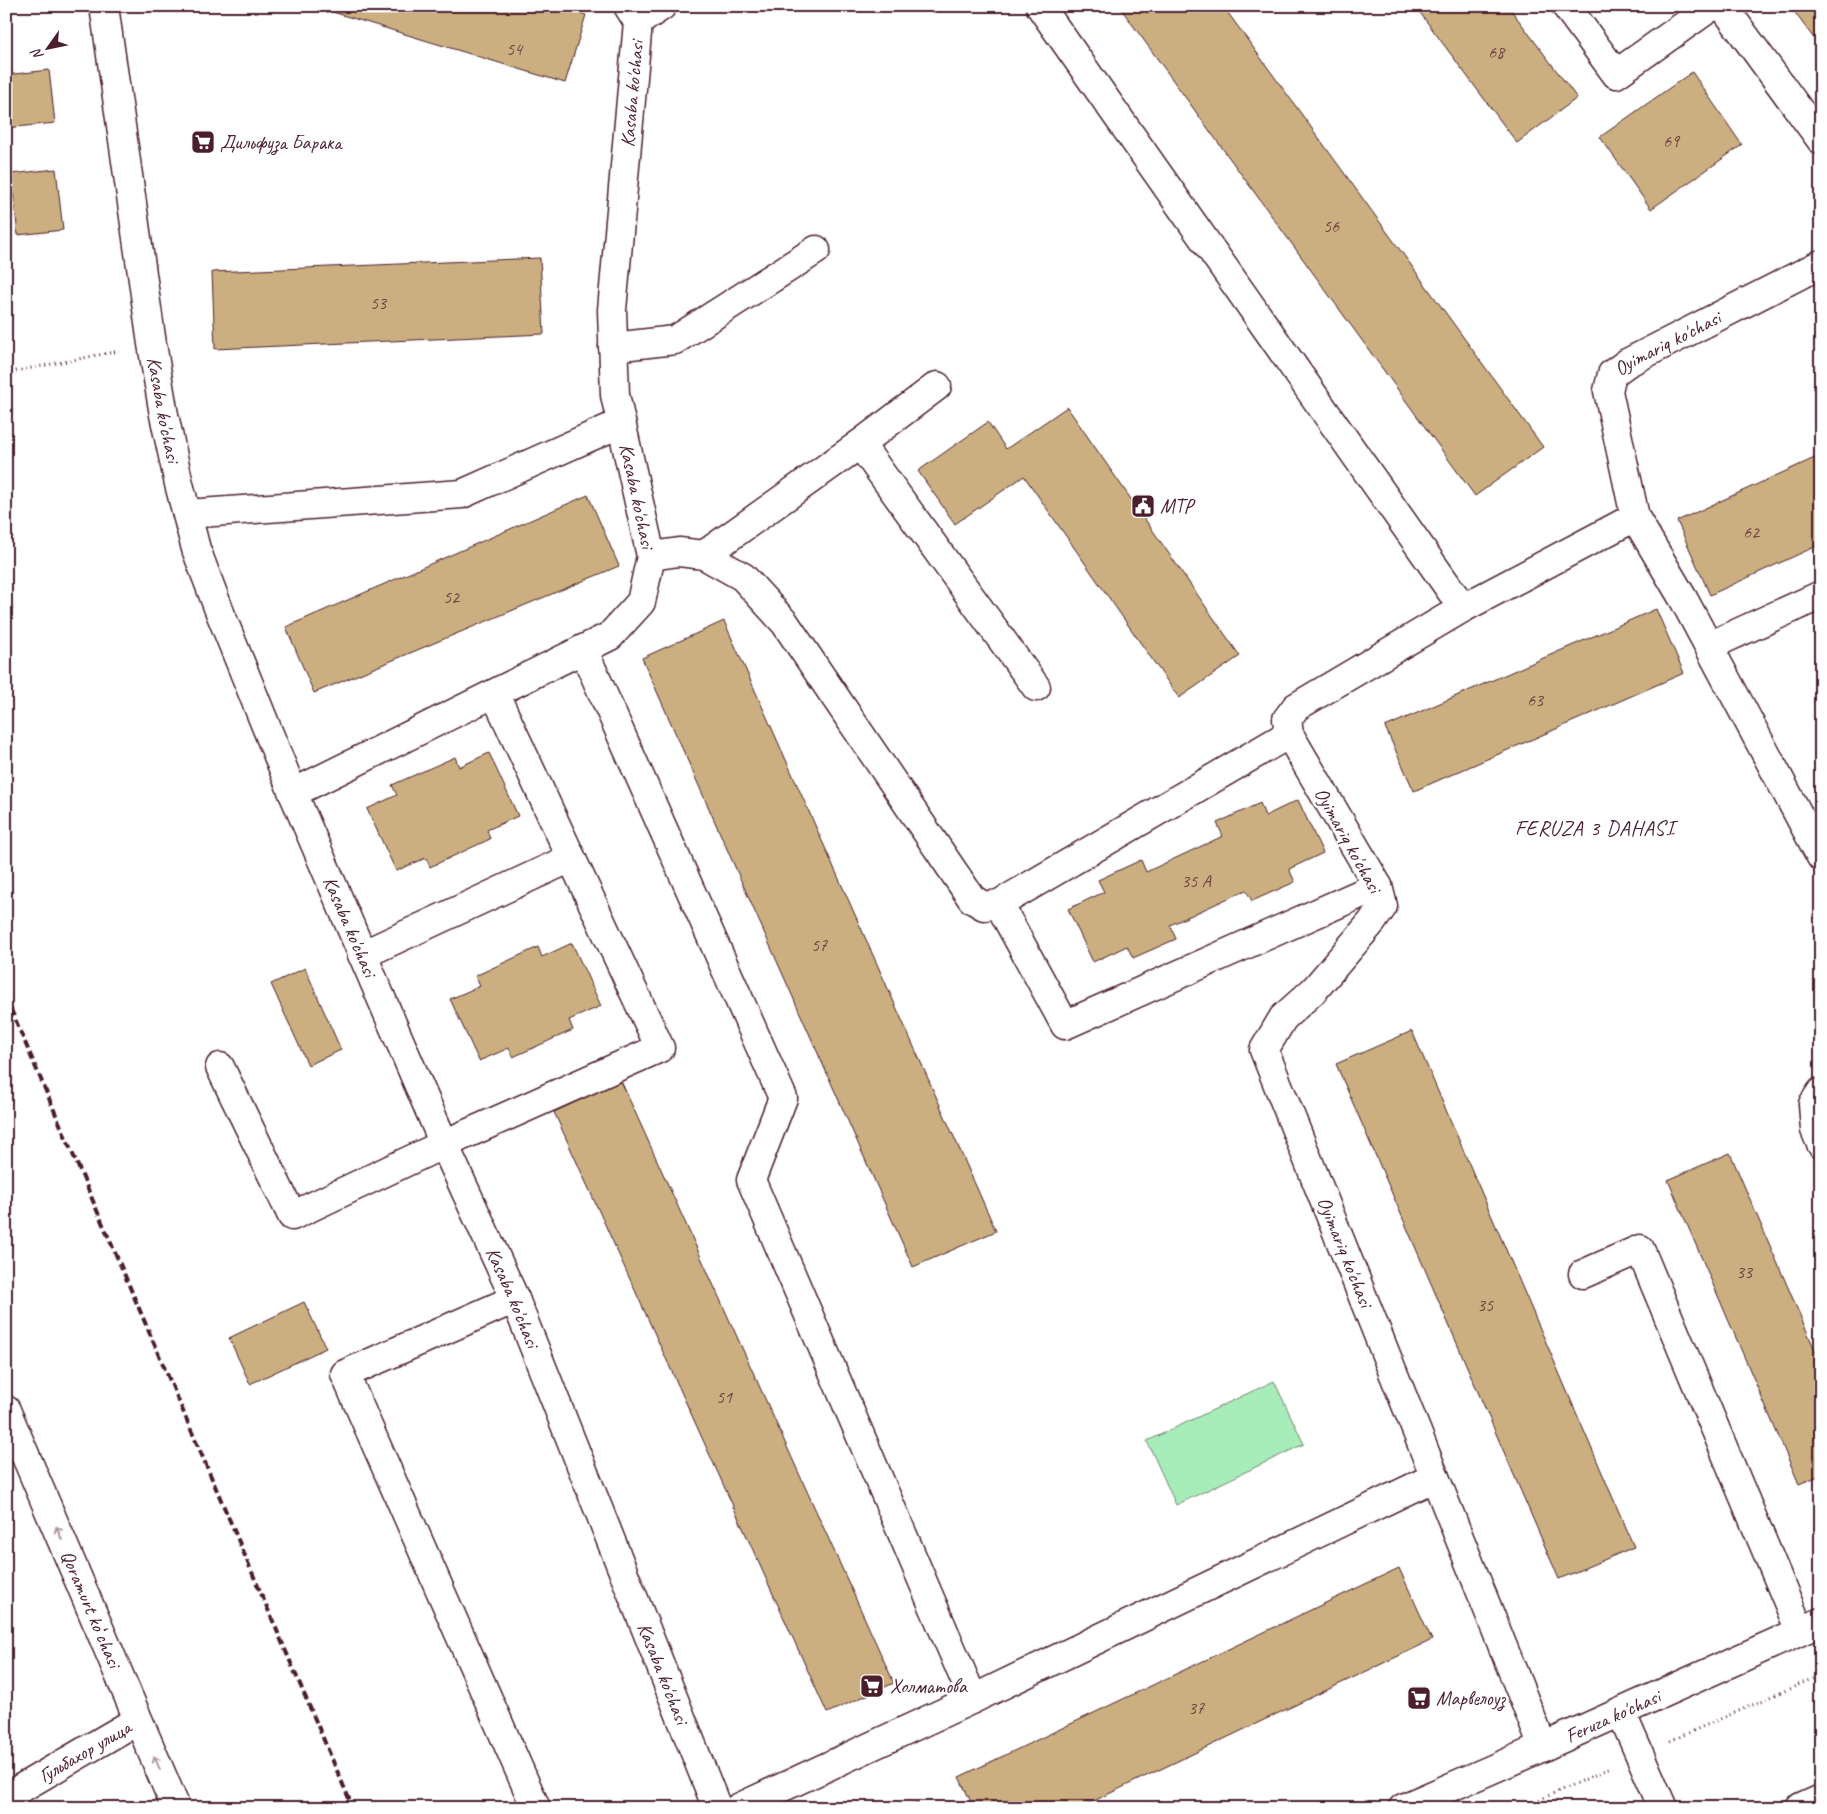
<svg xmlns="http://www.w3.org/2000/svg" width="1827" height="1814" viewBox="0 0 1827 1814" font-family="Caveat,sans-serif">
	<rect width="100%" height="100%" fill="#fff"/>
	<filter id="ink" filterUnits="userSpaceOnUse"><feTurbulence type="fractalNoise" baseFrequency=".02" numOctaves="2"/><feDisplacementMap in="SourceGraphic" scale="10" xChannelSelector="R" yChannelSelector="G"/><feConvolveMatrix kernelMatrix="1 2 1 2 8 2 1 2 1" color-interpolation-filters="sRGB"/></filter>
	<g filter="url(#ink)">
		<polygon fill="#a6edba" stroke="#788672" points="1274,1381 1304,1444 1176,1505 1147,1441"/>
		<g fill="#cbaf80" stroke="#4a1f2b">
			<polygon points="313,6 558,6 586,15 565,83"/>
			<polygon points="1119,6 1223,6 1543,447 1475,496"/>
			<polygon points="1415,6 1508,6 1577,98 1517,143"/>
			<polygon points="1790,6 1821,6 1821,48"/>
			<polygon points="49,70 55,123 6,128 6,75"/>
			<polygon points="1692,72 1742,145 1651,209 1600,137"/>
			<polygon points="56,169 63,230 18,235 11,174"/>
			<polygon points="540,258 544,334 215,349 212,272"/>
			<polygon points="1067,407 1240,656 1179,698 1024,476 955,524 918,471 988,422 1006,449"/>
			<polygon points="1821,455 1821,544 1710,595 1677,521"/>
			<polygon points="588,495 619,566 314,693 286,627"/>
			<polygon points="1656,609 1684,673 1414,791 1385,727"/>
			<polygon points="724,621 996,1231 913,1267 642,658"/>
			<polygon points="489,753 518,816 487,830 490,839 430,867 426,858 396,871 367,809 397,795 392,785 455,757 459,767"/>
			<polygon points="1298,800 1323,853 1289,869 1295,882 1252,901 1246,890 1170,925 1176,939 1133,958 1127,946 1093,962 1068,909 1104,892 1098,880 1141,860 1146,872 1223,836 1217,823 1260,803 1265,816"/>
			<polygon points="572,943 601,1006 569,1020 573,1030 513,1057 509,1048 479,1061 450,999 480,986 475,976 538,947 542,957"/>
			<polygon points="305,968 341,1050 308,1065 271,984"/>
			<polygon points="1412,1031 1634,1547 1559,1579 1336,1064"/>
			<polygon points="621,1081 894,1683 827,1713 554,1112"/>
			<polygon points="1730,1153 1821,1364 1821,1475 1799,1484 1668,1180"/>
			<polygon points="304,1302 326,1348 250,1384 229,1338"/>
			<polygon points="1399,1568 1432,1640 1079,1808 974,1808 959,1777"/>
			<polygon points="917,1802 920,1808 905,1808"/>
		</g>
		<g fill="none" stroke-linecap="round" stroke-linejoin="round">
			<g stroke="#4a1f2b" stroke-width="31">
				<g id="minor">
					<path id="s1" d="M104 6 152 344 164 415 179 484 196 549 219 610 293 793 444 1144 515 1299 717 1808"/>
					<polyline points="1040,6 1463,608"/>
					<polyline points="1566,6 1616,74 1712,6"/>
					<polyline points="1723,6 1821,140"/>
					<polyline points="638,22 662,6"/>
					<polyline points="613,347 675,340 816,250"/>
					<polyline points="860,444 937,386"/>
					<polyline points="187,514 462,494 621,423"/>
					<polyline points="1635,517 1684,600 1821,857"/>
					<polyline points="704,555 860,444 1036,687"/>
					<polyline points="651,556 679,552 704,555 743,577 785,623 972,899 984,906 999,904 1289,734"/>
					<polyline points="1709,646 1821,595"/>
					<polyline points="583,649 783,1098 751,1180 973,1699"/>
					<path id="s2" d="M293 793 610 636 641 602 651 556 615 395 612 310 638 22 628 6"/>
					<polyline points="999,904 1065,1025 1378,886"/>
					<polyline points="362,955 571,858"/>
					<polyline points="220,1067 292,1216 444,1144 660,1048 495,694"/>
					<polyline points="1821,1092 1813,1104 1815,1130 1821,1144"/>
					<polyline points="1583,1274 1640,1249 1800,1631"/>
					<polyline points="515,1299 345,1374 536,1808"/>
					<polyline points="1621,1712 1663,1808"/>
					<path id="s3" d="M1543 1747 1264 1050 1283 1018 1314 990 1372 922 1383 906 1378 886 1289 734 1287 719 1296 707 1463 608 1635 517 1608 391 1612 374 1627 363 1821 264"/>
					<path id="s4" d="M6 1797 138 1720"/>
					<polyline points="738,1808 973,1699 1435,1477"/>
					<path id="s5" d="M1403 1808 1543 1747 1821 1622"/>
					<polyline points="1801,1808 1821,1799"/>
				</g>
			</g>
			<g stroke="#4a1f2b" stroke-width="31">
				<polyline id="major" points="6,1410 176,1808"/>
			</g>
			<g stroke="#4a1f2b" stroke-width="3" stroke-dasharray="1 4" stroke-linecap="butt">
				<polyline points="6,373 119,351"/>
				<polyline points="1670,1741 1821,1675"/>
				<polyline points="1521,1808 1610,1768"/>
			</g>
			<use href="#minor" stroke="#fff" stroke-width="28"/>
			<use href="#major" stroke="#fff" stroke-width="28"/>
			<polyline stroke="#4a1f2b" stroke-width="4" stroke-dasharray="8 4" stroke-linecap="butt" points="6,998 353,1808"/>
		</g>
		<defs><path id="oneway-shaft" d="M-6 0H5M1.5-3L5.5 0L1.5 3" fill="none" stroke-width="1.6" stroke-linecap="round" stroke-linejoin="round" transform="scale(1.25)"/></defs>
		<g stroke="#ae9aa0">
			<use href="#oneway-shaft" transform="translate(59 1533) rotate(-113)"/>
			<use href="#oneway-shaft" transform="translate(157 1763) rotate(-113)"/>
		</g>
	</g>
	<defs>
		<g id="supermarket-square" transform="scale(1.25)"><rect x="-9" y="-9" width="18" height="18" rx="4" fill="#4a1f2b" stroke="#fff"/><path d="M-6-5.5h2.5l.6 2H6L4.5 2H-2.5L-4.4-4H-6ZM-1.5 3.2a1.3 1.3 0 1 0 .1 0ZM3 3.2a1.3 1.3 0 1 0 .1 0Z" fill="#fff"/></g>
		<g id="civic-square" transform="scale(1.25)"><rect x="-9" y="-9" width="18" height="18" rx="4" fill="#4a1f2b" stroke="#fff"/><path d="M-.6-6.5H3V-4.5H.6V-3L4-1V1h2V6H-6V1h2V-1L-.6-3ZM-1.2 2.5V6h2.4V2.5Z" fill="#fff"/></g>
	</defs>
	<g fill-rule="evenodd">
		<use href="#supermarket-square" x="203" y="142"/>
		<use href="#civic-square" x="1143" y="506"/>
		<use href="#supermarket-square" x="872" y="1686"/>
		<use href="#supermarket-square" x="1419" y="1698"/>
	</g>
	<g text-anchor="middle" dominant-baseline="central" stroke-width="5" stroke-linejoin="round" paint-order="stroke">
		<g font-size="18" fill="#6a4340">
			<text x="514" y="49">54</text>
			<text x="1496" y="52">68</text>
			<text x="1671" y="141">69</text>
			<text x="1331" y="226">56</text>
			<text x="378" y="303">53</text>
			<text x="1751" y="532">62</text>
			<text x="451" y="597">52</text>
			<text x="1535" y="700">63</text>
			<text x="1196" y="881">35 А</text>
			<text x="819" y="945">57</text>
			<text x="1744" y="1272">33</text>
			<text x="1485" y="1305">35</text>
			<text x="724" y="1397">51</text>
			<text x="1196" y="1708">37</text>
		</g>
		<g font-size="20" fill="#4a1f2b" stroke="#fff">
			<text stroke="none"><textPath href="#s2" startOffset="914">Kasaba ko'chasi</textPath></text>
			<text stroke="none"><textPath href="#s3" startOffset="1764">Oyimariq ko'chasi</textPath></text>
			<text stroke="none"><textPath href="#s1" startOffset="408">Kasaba ko'chasi</textPath></text>
			<text transform="translate(637 496) rotate(78)">Kasaba ko'chasi</text>
			<text transform="translate(1348 840) rotate(61)">Oyimariq ko'chasi</text>
			<text stroke="none"><textPath href="#s1" startOffset="959">Kasaba ko'chasi</textPath></text>
			<text transform="translate(1345 1252) rotate(68)">Oyimariq ko'chasi</text>
			<text stroke="none"><textPath href="#s1" startOffset="1364">Kasaba ko'chasi</textPath></text>
			<text transform="translate(91 1609) rotate(67)">Qoramurt koʻchasi</text>
			<text stroke="none"><textPath href="#s1" startOffset="1769">Kasaba ko'chasi</textPath></text>
			<text stroke="none"><textPath href="#s5" startOffset="229">Feruza ko'chasi</textPath></text>
			<text stroke="none"><textPath href="#s4" startOffset="91">Гульбахор улица</textPath></text>
		</g>
		<g font-size="20" fill="#4a1f2b" stroke="#fff" text-anchor="start">
			<text x="220" y="142">Дильфуза Барака</text>
			<text x="1160" y="506">MTP</text>
			<text x="890" y="1686">Холматова</text>
			<text x="1436" y="1698">Марвелоуз</text>
		</g>
		<g font-size="21" letter-spacing="1" fill="#4a1f2b" stroke="#fff">
			<text x="1595" y="828">FERUZA 3 DAHASI</text>
		</g>
	</g>
	<rect width="1827" height="1814" fill="none" stroke="#fff" stroke-width="25"/>
	<rect x="12" y="12" width="1802" height="1789" fill="none" stroke="#4a1f2b" stroke-width="2" filter="url(#ink)"/>
	<g transform="translate(48 48) rotate(237)" stroke="#ffffff" stroke-width="4" paint-order="stroke">
	<path d="M0-4L9 19L0 12L-9 19Z" fill="#4a1f2b"/>
	<text y="-8" font-size="14" font-weight="bold" text-anchor="middle" fill="#4a1f2b">N</text>
	</g>
</svg>
